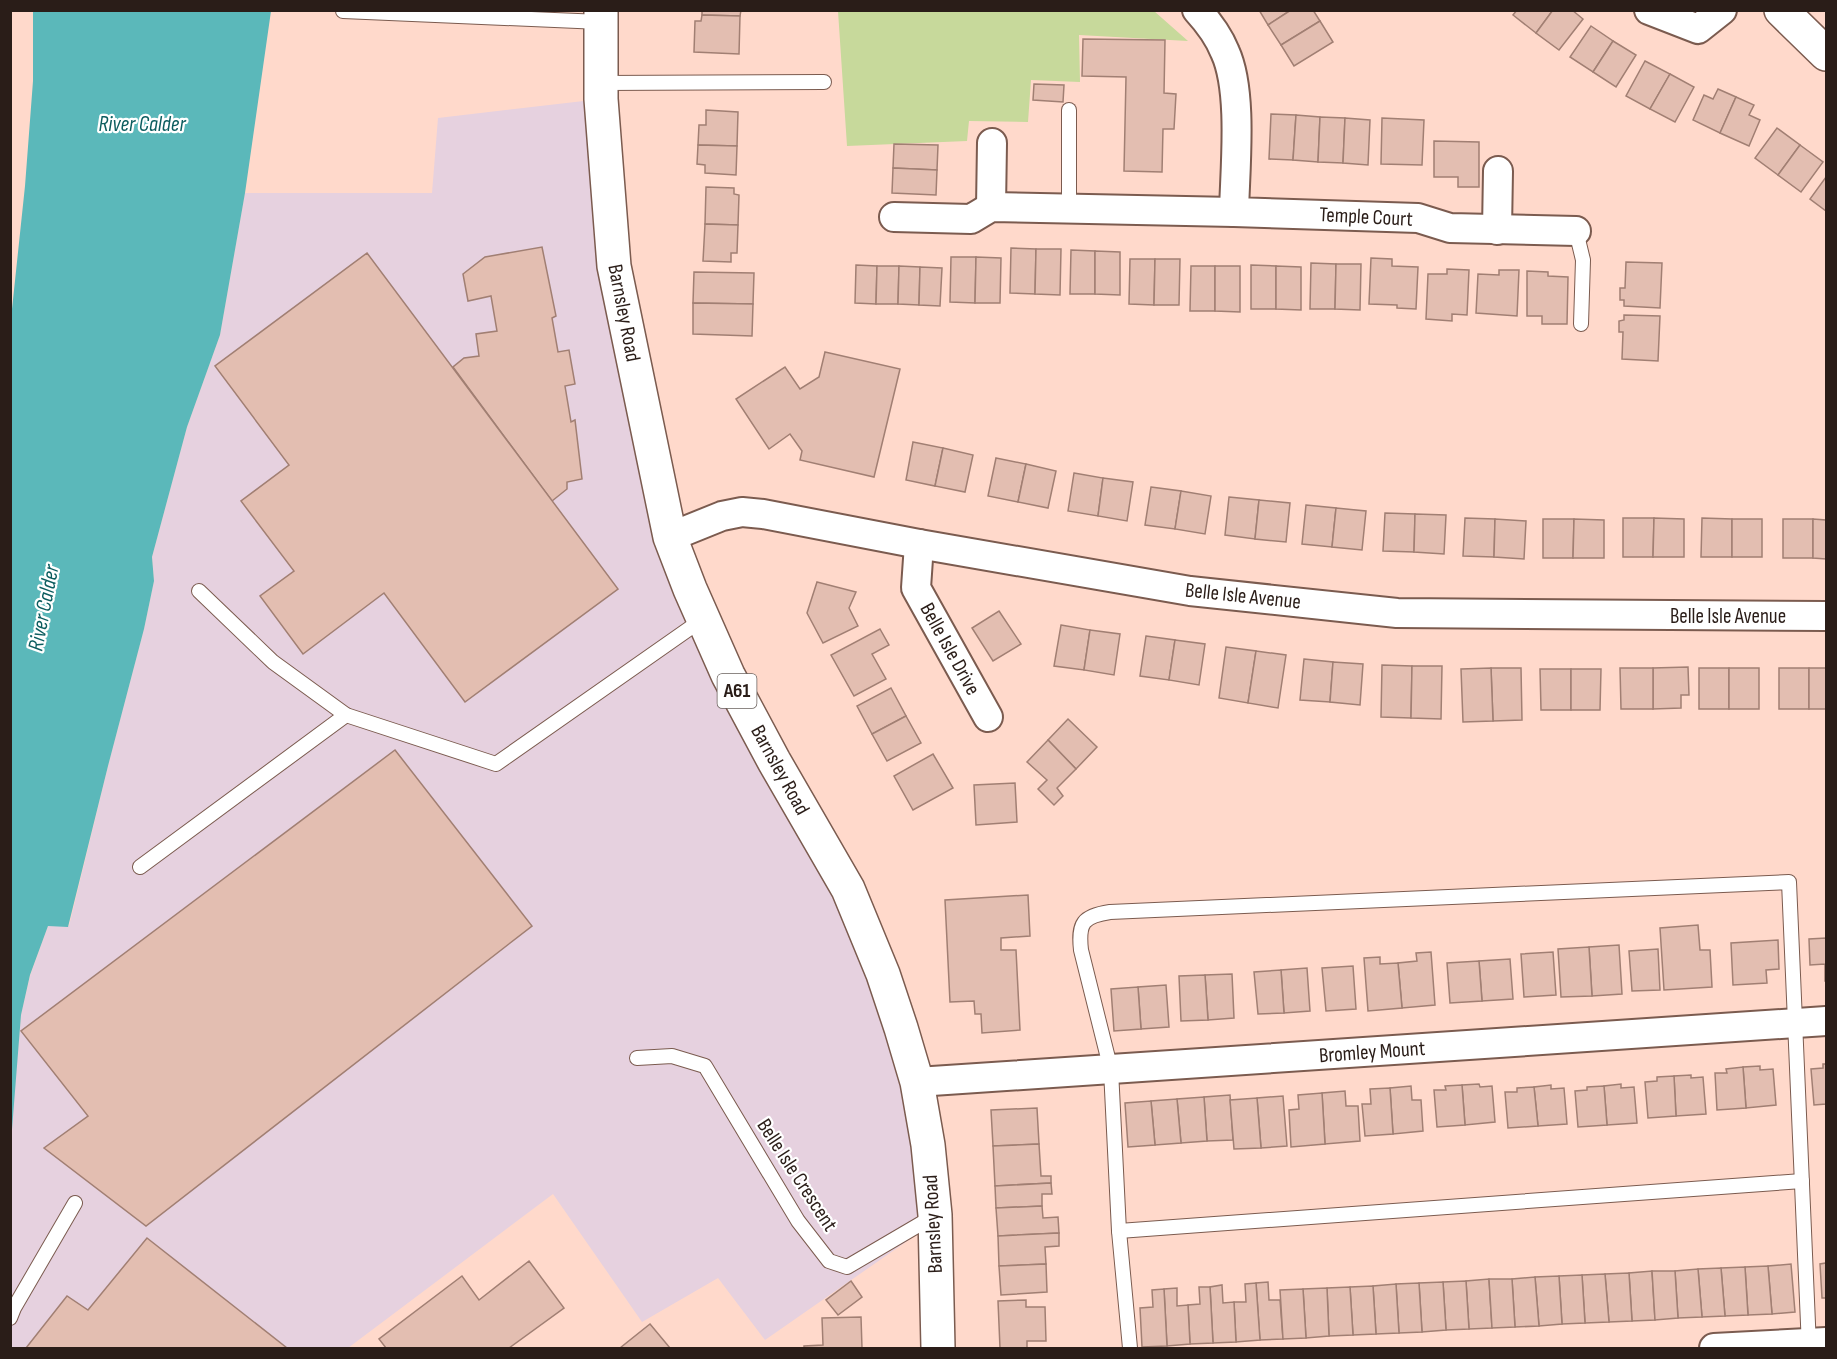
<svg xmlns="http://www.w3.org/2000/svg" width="1837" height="1359" viewBox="0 0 1837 1359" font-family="'Sofia Sans Condensed',sans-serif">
	<rect width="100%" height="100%" fill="#ffd9cb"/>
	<polygon fill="#e6d1df" points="601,99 670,537 883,974 936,1221 765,1340 718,1278 642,1322 553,1194 348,1348 11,1348 10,1142 21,1015 30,976 48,926 69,926 108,766 144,629 154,581 152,557 187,427 220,335 245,193 432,193 438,118"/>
	<polygon fill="#c7d99b" points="838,11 1154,11 1188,41 1079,35 1080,82 1031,80 1028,122 969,121 967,141 847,146"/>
	<polygon fill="#5bb8ba" points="33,11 271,11 245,193 220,335 187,427 152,557 154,581 144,629 108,766 68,927 48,926 30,975 21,1015 11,1142 10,328 25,186 33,81"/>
	<g fill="#e3beb1" stroke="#a17f73" stroke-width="1.5">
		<polygon points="702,10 741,10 740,16 702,15"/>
		<polygon points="1259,10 1291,10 1268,25"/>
		<polygon points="1291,10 1313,10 1320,21 1281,45 1268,25"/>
		<polygon points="1517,10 1553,10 1536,33 1513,15"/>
		<polygon points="1553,10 1572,10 1583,19 1559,50 1536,33"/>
		<polygon points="702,15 740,16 739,54 694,52 695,21 701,21"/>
		<polygon points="1320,21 1333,42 1294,66 1281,45"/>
		<polygon points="1591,26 1613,41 1593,72 1570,57"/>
		<polygon points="1083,39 1165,40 1164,93 1176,94 1174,129 1163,129 1162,172 1124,171 1126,77 1082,76"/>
		<polygon points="1613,41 1636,55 1616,87 1593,72"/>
		<polygon points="1645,61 1670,74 1650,109 1626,96"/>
		<polygon points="1670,74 1694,87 1675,122 1650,109"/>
		<polygon points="1034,84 1064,85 1063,102 1033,100"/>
		<polygon points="1718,89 1736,97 1720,133 1693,120 1704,95 1713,99"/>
		<polygon points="1736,97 1754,105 1749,115 1760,120 1749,146 1720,133"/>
		<polygon points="706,110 738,112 737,146 698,145 699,125 706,125"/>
		<polygon points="1271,114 1296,115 1293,160 1269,159"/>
		<polygon points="1296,115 1320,117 1318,162 1293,160"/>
		<polygon points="1320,117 1345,118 1343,163 1318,162"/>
		<polygon points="1345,118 1370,120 1368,165 1343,163"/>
		<polygon points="1382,118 1424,120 1422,165 1381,164"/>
		<polygon points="1777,128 1800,145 1778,175 1755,158"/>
		<polygon points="1434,141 1479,142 1479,187 1458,187 1458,177 1434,177"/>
		<polygon points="894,144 938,145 937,170 893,168"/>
		<polygon points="698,145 737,146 736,175 705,173 705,165 697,164"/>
		<polygon points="1800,145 1823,162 1801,192 1778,175"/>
		<polygon points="893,168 937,170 936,195 892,193"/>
		<polygon points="1826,177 1826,211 1810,199"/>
		<polygon points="706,187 734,188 734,194 739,195 738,225 705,224"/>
		<polygon points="705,224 738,225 737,253 731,253 731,262 703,261"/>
		<polygon points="542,247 556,316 552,318 558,352 569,350 575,384 565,386 571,422 575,420 582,479 567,482 567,489 552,501 453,367 464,358 479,356 476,334 497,331 491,296 468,301 463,274 485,257"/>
		<polygon points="1011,248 1036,249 1035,294 1010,293"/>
		<polygon points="1036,249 1061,249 1060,295 1035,294"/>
		<polygon points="1071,250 1095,251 1095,294 1070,294"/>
		<polygon points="1095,251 1120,252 1120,295 1095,294"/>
		<polygon points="367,253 618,589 465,702 384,593 303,654 260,596 294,571 241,501 289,465 215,366"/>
		<polygon points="951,257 976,257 975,303 950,302"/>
		<polygon points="976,257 1001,258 1000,303 975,303"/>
		<polygon points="1371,258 1392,259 1392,266 1418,267 1416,309 1397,308 1397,305 1369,304"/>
		<polygon points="1130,259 1155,259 1154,305 1129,304"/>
		<polygon points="1155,259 1180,259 1179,305 1154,305"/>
		<polygon points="1626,262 1662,263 1660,308 1624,306 1624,300 1620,300 1620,288 1625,288"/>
		<polygon points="1311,263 1336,264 1335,309 1310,309"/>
		<polygon points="1336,264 1361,264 1360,310 1335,309"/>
		<polygon points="856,265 877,266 876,304 855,303"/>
		<polygon points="1251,265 1276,266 1276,309 1251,309"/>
		<polygon points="877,266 899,266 898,304 876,304"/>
		<polygon points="899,266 920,267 919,305 898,304"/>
		<polygon points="1191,266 1215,266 1215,311 1190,311"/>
		<polygon points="1215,266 1240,266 1240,312 1215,311"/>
		<polygon points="1276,266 1301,267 1301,310 1276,309"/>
		<polygon points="920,267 942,268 940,306 919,305"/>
		<polygon points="1447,269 1469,270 1467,315 1452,314 1452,321 1426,319 1428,274 1447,274"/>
		<polygon points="1499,270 1519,270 1517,316 1476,313 1478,274 1499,275"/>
		<polygon points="1527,271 1548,272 1548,276 1568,277 1567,324 1542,324 1542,316 1527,316"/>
		<polygon points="694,272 754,273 753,304 693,303"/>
		<polygon points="693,303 753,304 752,336 693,334"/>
		<polygon points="1624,315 1660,316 1658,361 1622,359 1623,332 1619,332 1619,321 1624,320"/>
		<polygon points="825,352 900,369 874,477 800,460 802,451 790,434 769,449 736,399 785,367 800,389 819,377"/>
		<polygon points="913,442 943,448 935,486 906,480"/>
		<polygon points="943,448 973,455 965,492 935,486"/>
		<polygon points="996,458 1026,464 1018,502 988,496"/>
		<polygon points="1026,464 1056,471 1048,508 1018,502"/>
		<polygon points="1074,473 1103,478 1098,516 1068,511"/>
		<polygon points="1103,478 1133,482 1127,521 1098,516"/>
		<polygon points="1151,487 1181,491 1175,529 1145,525"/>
		<polygon points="1181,491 1211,496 1205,534 1175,529"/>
		<polygon points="1229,497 1259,500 1255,539 1225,535"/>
		<polygon points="1259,500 1290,503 1286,542 1255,539"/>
		<polygon points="1306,505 1336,508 1332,547 1302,544"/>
		<polygon points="1336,508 1366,511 1362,550 1332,547"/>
		<polygon points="1385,513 1415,514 1414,552 1383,551"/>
		<polygon points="1415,514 1446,515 1444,554 1414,552"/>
		<polygon points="1465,518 1495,519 1494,557 1463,556"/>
		<polygon points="1623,518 1654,518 1653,557 1623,557"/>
		<polygon points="1654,518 1684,519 1684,557 1653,557"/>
		<polygon points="1702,518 1732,519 1732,557 1701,557"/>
		<polygon points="1495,519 1526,521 1524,559 1494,557"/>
		<polygon points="1543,519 1574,519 1573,558 1543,558"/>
		<polygon points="1574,519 1604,520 1604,558 1573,558"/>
		<rect x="1732" y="519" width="30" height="38"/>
		<rect x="1783" y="519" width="30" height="39"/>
		<polygon points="1813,519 1826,520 1826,559 1813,558"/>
		<polygon points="817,582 856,592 849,608 858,626 823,643 807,613"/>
		<polygon points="999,611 1021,644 993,661 972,628"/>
		<polygon points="1061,625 1090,630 1084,670 1054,666"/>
		<polygon points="880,629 889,645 872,654 886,679 854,696 831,655"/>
		<polygon points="1090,630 1120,634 1114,675 1084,670"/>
		<polygon points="1146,636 1175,640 1169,680 1140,676"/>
		<polygon points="1175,640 1205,644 1199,685 1169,680"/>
		<polygon points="1226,647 1256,651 1248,703 1219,698"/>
		<polygon points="1256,651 1286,655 1278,708 1248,703"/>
		<polygon points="1304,659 1333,662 1330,702 1300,700"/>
		<polygon points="1333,662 1363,664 1360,705 1330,702"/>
		<polygon points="1382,665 1412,666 1411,718 1381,717"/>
		<polygon points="1412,666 1442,666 1441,719 1411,718"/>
		<polygon points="1688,667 1689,695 1681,695 1681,708 1653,709 1653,668"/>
		<polygon points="1491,668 1521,668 1522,720 1493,721"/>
		<polygon points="1491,668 1493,721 1463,722 1461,669"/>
		<polygon points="1620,668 1653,668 1653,709 1621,709"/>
		<rect x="1699" y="668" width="30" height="41"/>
		<rect x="1729" y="668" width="30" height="41"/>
		<rect x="1779" y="668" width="30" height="41"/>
		<rect x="1809" y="668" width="17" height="41"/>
		<polygon points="1540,669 1571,669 1571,710 1541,710"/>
		<polygon points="1571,669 1601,669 1600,710 1571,710"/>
		<polygon points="891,688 906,716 872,734 857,706"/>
		<polygon points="906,716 921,743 887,761 872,734"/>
		<polygon points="1068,719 1097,747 1076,769 1048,740"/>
		<polygon points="1048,740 1076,769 1057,788 1063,796 1054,805 1038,789 1047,780 1027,762"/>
		<polygon points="395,750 532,926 146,1226 44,1148 88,1116 21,1031"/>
		<polygon points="933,754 953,788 913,810 894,776"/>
		<polygon points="1015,783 1017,822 976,825 974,785"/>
		<polygon points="1028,895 1030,936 1001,938 1001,950 1016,950 1020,1030 982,1033 981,1014 975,1014 974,1001 950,1002 945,900"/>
		<polygon points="1698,925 1700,950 1710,950 1712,987 1664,990 1660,928"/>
		<polygon points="1826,938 1826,981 1825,981 1825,964 1810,965 1809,939"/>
		<polygon points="1778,940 1779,969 1766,970 1767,983 1733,985 1731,943"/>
		<polygon points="1619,945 1622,994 1592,996 1589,947"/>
		<polygon points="1589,947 1592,996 1561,997 1558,949"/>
		<polygon points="1658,949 1660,990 1632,991 1629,951"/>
		<polygon points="1431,952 1435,1005 1402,1008 1398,963 1417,961 1416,953"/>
		<polygon points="1553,952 1556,995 1524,997 1521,954"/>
		<polygon points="1380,957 1380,964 1398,963 1402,1008 1368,1011 1364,958"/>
		<polygon points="1510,959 1513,999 1482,1001 1479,961"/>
		<polygon points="1479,961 1482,1001 1450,1003 1447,963"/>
		<polygon points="1353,966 1356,1009 1326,1011 1322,968"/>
		<polygon points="1307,968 1310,1011 1284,1013 1281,970"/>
		<polygon points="1281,970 1284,1013 1258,1014 1254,972"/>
		<polygon points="1232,974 1234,1018 1208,1020 1205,975"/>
		<polygon points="1205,975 1208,1020 1181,1021 1179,976"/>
		<polygon points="1166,985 1169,1027 1141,1029 1138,987"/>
		<polygon points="1138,987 1141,1029 1114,1031 1111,989"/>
		<polygon points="1823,1064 1826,1064 1826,1104 1814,1105 1811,1069 1823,1068"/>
		<polygon points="1760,1066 1760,1070 1773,1069 1776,1105 1746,1108 1743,1067"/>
		<polygon points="1743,1067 1746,1108 1717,1110 1715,1073 1727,1073 1726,1069"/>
		<polygon points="1691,1075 1691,1078 1703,1077 1706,1114 1676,1116 1674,1076"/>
		<polygon points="1674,1076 1676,1116 1648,1118 1645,1082 1657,1081 1657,1077"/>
		<polygon points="1479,1084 1480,1087 1492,1086 1495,1122 1465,1125 1462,1085"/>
		<polygon points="1621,1084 1621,1088 1634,1087 1637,1123 1607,1125 1604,1086"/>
		<polygon points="1462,1085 1465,1125 1437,1127 1434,1090 1446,1090 1445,1086"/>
		<polygon points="1551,1085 1551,1089 1564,1088 1567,1124 1538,1126 1534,1087"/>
		<polygon points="1411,1086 1412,1100 1421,1100 1423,1131 1393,1134 1390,1088"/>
		<polygon points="1604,1086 1607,1125 1578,1127 1575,1091 1587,1090 1587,1087"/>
		<polygon points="1534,1087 1538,1126 1508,1128 1505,1092 1517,1092 1517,1088"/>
		<polygon points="1390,1088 1393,1134 1365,1136 1362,1104 1371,1104 1370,1089"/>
		<polygon points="1345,1091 1346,1106 1358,1106 1360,1141 1325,1144 1322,1093"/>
		<polygon points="1322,1093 1325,1144 1291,1147 1289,1110 1299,1109 1298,1095"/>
		<polygon points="1230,1095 1233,1140 1207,1141 1204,1097"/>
		<polygon points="1283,1096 1287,1146 1261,1148 1257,1098"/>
		<polygon points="1204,1097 1207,1141 1181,1143 1177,1099"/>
		<polygon points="1257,1098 1261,1148 1234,1149 1230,1100"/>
		<polygon points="1177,1099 1181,1143 1155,1145 1151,1101"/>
		<polygon points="1151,1101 1155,1145 1128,1147 1125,1103"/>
		<polygon points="1037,1108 1039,1144 993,1146 991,1110"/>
		<polygon points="1039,1144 1041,1176 1051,1176 1051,1183 995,1186 993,1146"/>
		<polygon points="1051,1183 1052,1194 1042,1194 1042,1206 996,1208 995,1186"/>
		<polygon points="1042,1206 1043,1218 1058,1217 1059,1233 998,1236 996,1208"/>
		<polygon points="1059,1233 1059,1246 1045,1247 1046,1264 999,1266 998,1236"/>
		<polygon points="147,1238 287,1348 26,1348 67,1296 88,1310"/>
		<polygon points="529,1261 564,1308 509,1348 386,1348 379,1339 462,1276 479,1300"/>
		<polygon points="1826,1263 1826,1298 1822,1298 1820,1264"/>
		<polygon points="1046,1264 1047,1292 1001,1295 999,1266"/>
		<polygon points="1791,1264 1795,1312 1772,1314 1768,1266"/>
		<polygon points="1768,1266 1772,1314 1748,1315 1745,1267"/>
		<polygon points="1745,1267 1748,1315 1725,1316 1721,1268"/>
		<polygon points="1721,1268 1725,1316 1702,1317 1698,1269"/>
		<polygon points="1698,1269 1702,1317 1678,1318 1675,1271"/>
		<polygon points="1652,1271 1655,1320 1632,1321 1629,1273"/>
		<polygon points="1652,1271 1675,1271 1678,1318 1655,1320"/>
		<polygon points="1629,1273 1632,1321 1609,1322 1605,1274"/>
		<polygon points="1605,1274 1609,1322 1585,1323 1582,1275"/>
		<polygon points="1582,1275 1585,1323 1562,1324 1559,1276"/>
		<polygon points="1559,1276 1562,1324 1539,1326 1535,1277"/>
		<polygon points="1535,1277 1539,1326 1515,1327 1512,1279"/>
		<polygon points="1489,1279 1492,1328 1469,1329 1466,1281"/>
		<polygon points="1489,1279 1512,1279 1515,1327 1492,1328"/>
		<polygon points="851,1281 862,1297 838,1315 826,1300"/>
		<polygon points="1466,1281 1469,1329 1446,1330 1443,1282"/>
		<polygon points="1268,1282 1269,1300 1280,1300 1283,1339 1260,1340 1256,1283"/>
		<polygon points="1443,1282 1446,1330 1422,1332 1419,1283"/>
		<polygon points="1256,1283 1260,1340 1236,1342 1234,1302 1246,1302 1245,1284"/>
		<polygon points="1419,1283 1422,1332 1399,1333 1396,1284"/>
		<polygon points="1396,1284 1399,1333 1376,1334 1373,1286"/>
		<polygon points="1222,1285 1223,1303 1234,1302 1236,1342 1213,1343 1210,1287"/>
		<polygon points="1373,1286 1376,1334 1353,1335 1350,1287"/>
		<polygon points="1199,1287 1210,1287 1213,1343 1190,1344 1188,1305 1200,1304"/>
		<polygon points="1350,1287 1353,1335 1329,1336 1327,1288"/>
		<polygon points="1177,1288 1177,1306 1188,1305 1190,1344 1167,1346 1164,1289"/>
		<polygon points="1327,1288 1329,1336 1306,1338 1303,1289"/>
		<polygon points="1164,1289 1167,1346 1142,1347 1140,1308 1153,1307 1152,1290"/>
		<polygon points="1303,1289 1306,1338 1283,1339 1280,1290"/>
		<polygon points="1026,1300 1026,1307 1045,1307 1046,1341 1027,1341 1027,1348 1000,1348 998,1301"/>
		<polygon points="861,1317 862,1348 804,1348 804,1346 823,1345 822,1318"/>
		<polygon points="650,1324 670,1348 620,1348"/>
	</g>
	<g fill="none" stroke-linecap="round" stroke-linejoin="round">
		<g stroke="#7b5b4f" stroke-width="16">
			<g id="service">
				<polyline points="343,11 601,22"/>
				<polyline points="601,83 824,82"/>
				<polyline points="1069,110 1069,209"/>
				<polyline points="1576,231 1583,260 1581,324"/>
				<polyline points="199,591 273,662 346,715 496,764 703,619"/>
				<polyline points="140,867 346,715"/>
				<polyline points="637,1058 672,1056 705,1066 798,1221 829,1261 847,1267 934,1216"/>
				<polyline points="1119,1231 1802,1181"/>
				<polyline points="10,1318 14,1308 75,1203"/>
				<path d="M1130 1348 1119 1231 1111 1070 1081 950C1078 923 1083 916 1110 912L1789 882 1809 1347"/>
			</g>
		</g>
		<g stroke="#7b5b4f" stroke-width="32">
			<g id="minor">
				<path d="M1197 10C1208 22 1219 37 1225 52 1243 91 1235 168 1234 212L1418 218 1450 228 1576 231"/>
				<polyline points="1649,10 1698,29 1722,10"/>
				<polyline points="991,207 992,143"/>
				<polyline points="894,217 971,219 991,207 1234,212"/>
				<polyline points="1497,230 1498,171"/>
				<polyline points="670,537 722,516 742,512 763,514 919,544 1190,591 1397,613 1826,616"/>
				<polyline points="919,544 916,588 988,717"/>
				<polyline points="917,1082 1826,1021"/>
				<polyline points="1714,1348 1826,1342"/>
			</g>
		</g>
		<g stroke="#7b5b4f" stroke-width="36">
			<polyline id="primary" points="601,10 601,99 614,266 670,537 690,589 728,675 774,761 848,889 883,974 901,1028 917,1082 928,1145 935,1215 938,1348"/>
		</g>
		<g stroke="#7b5b4f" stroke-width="36">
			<polyline id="trunk" points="1781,10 1826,54"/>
		</g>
		<use href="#service" stroke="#fff" stroke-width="14"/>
		<use href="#minor" stroke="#fff" stroke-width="28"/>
		<use href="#primary" stroke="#fff" stroke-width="33"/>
		<use href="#trunk" stroke="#fff" stroke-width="33"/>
	</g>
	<g text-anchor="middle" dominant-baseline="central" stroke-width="4.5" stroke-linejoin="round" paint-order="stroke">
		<rect fill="#fff" stroke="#6a615d" stroke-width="1.5" x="717.5" y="674" width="39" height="34" rx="4.5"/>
		<g font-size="20" font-weight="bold" fill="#2a1d18">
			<text x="737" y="691">A61</text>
		</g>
		<g font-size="21" fill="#2a1d18" stroke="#fff">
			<text transform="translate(1366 217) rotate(3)">Temple Court</text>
			<text transform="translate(624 313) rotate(79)">Barnsley Road</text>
			<text transform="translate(1243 596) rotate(6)">Belle Isle Avenue</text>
			<text x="1728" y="616">Belle Isle Avenue</text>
			<text transform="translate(950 649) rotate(61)">Belle Isle Drive</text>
			<text transform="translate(780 770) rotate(61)">Barnsley Road</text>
			<text transform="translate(1372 1052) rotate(-4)">Bromley Mount</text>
			<text transform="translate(797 1175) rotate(57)">Belle Isle Crescent</text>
			<text transform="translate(933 1224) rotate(-93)">Barnsley Road</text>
		</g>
		<g font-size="22" font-style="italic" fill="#0c5d5f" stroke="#fff">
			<text x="142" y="124">River Calder</text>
			<text transform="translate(44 608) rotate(-79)">River Calder</text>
		</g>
	</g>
	<rect width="1837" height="1359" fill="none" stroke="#2a1d18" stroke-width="24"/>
</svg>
